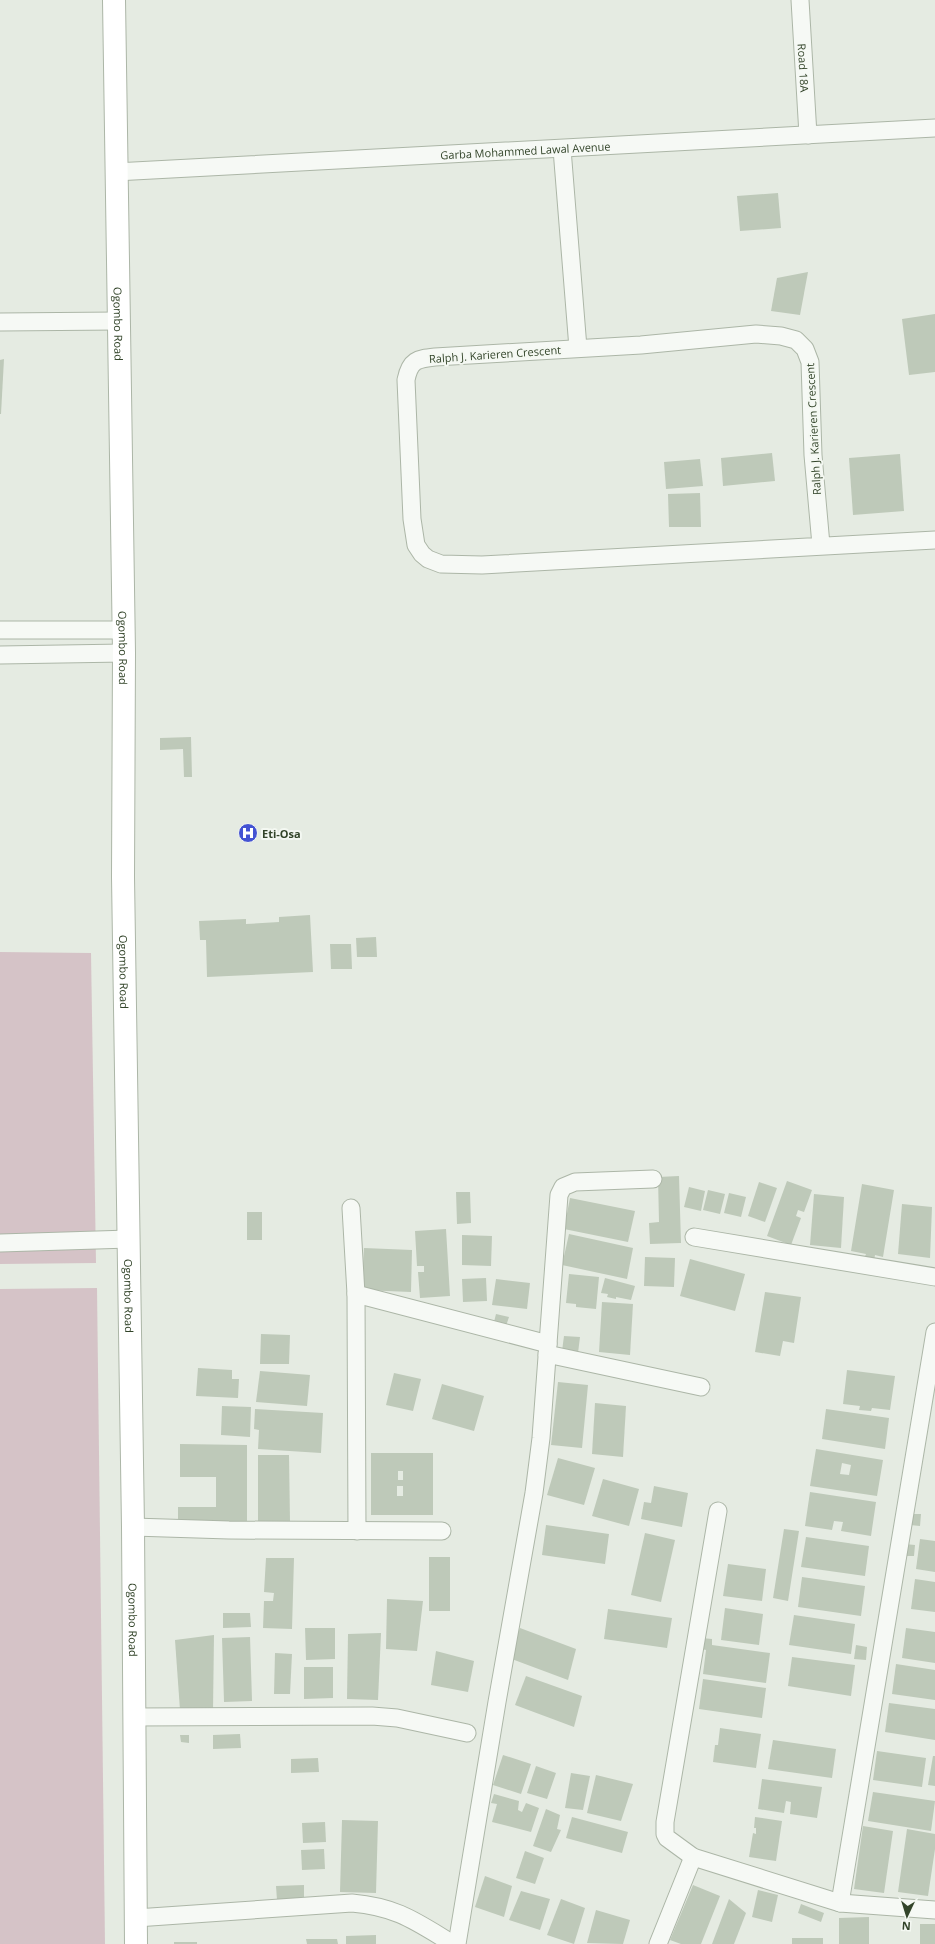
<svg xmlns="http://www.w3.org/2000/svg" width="935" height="1944" viewBox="0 0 935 1944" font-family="'Open Sans',sans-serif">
	<rect width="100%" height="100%" fill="#e5ebe2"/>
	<g fill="#d5c3c7">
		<polygon points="0,952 91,953 96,1263 0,1264"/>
		<polygon points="97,1288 105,1944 0,1944 0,1289"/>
	</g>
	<g fill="#bec9b9" fill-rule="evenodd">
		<polygon points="778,193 781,228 740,231 737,196"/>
		<polygon points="808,272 800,315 771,311 777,278"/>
		<polygon points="935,314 935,372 909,375 902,319"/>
		<polygon points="4,359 1,414 0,414 0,360"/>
		<polygon points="772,453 775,481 723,486 721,458"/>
		<polygon points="900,454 904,511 853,515 849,458"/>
		<polygon points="700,459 703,486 666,489 664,462"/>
		<polygon points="700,493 701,527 669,527 668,494"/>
		<polygon points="191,737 192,777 184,777 183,749 160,750 160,738"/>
		<polygon points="310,915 313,972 207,977 206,940 200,940 199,921 246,919 246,924 279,922 279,917"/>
		<polygon points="376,937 377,957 357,957 356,938"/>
		<polygon points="330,944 351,944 352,969 331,969"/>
		<polygon points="679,1176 681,1243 650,1244 649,1223 659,1222 658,1177"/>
		<polygon points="787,1181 812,1190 804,1212 798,1210 796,1216 801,1218 791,1245 767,1236"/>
		<polygon points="759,1182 777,1188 765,1222 748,1216"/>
		<polygon points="862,1184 894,1190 883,1257 875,1255 874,1261 864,1259 866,1254 851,1251"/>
		<polygon points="689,1187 705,1191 701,1211 684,1207"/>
		<polygon points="708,1190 725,1194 720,1214 703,1210"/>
		<polygon points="456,1192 470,1192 471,1223 457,1224"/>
		<polygon points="729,1193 746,1197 741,1217 724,1213"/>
		<polygon points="814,1194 844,1197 841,1248 810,1245"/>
		<polygon points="570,1198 635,1211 628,1242 564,1229"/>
		<polygon points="902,1204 932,1207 930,1258 898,1254"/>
		<rect x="247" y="1212" width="15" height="28"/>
		<polygon points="446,1229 450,1296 420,1298 418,1272 424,1272 424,1266 417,1266 415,1231"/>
		<polygon points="569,1234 633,1248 627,1279 562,1265"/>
		<polygon points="462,1235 492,1236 491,1266 462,1265"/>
		<polygon points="364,1248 412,1250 411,1292 362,1290"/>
		<polygon points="645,1257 675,1258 674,1287 644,1286"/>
		<polygon points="690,1259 745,1274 735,1311 680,1296"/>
		<polygon points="569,1274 599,1277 596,1309 576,1307 576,1304 566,1303"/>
		<polygon points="486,1278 487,1301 463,1302 462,1279"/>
		<polygon points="605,1278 635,1286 631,1300 616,1297 616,1299 607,1297 608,1294 601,1293"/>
		<polygon points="496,1279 530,1283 527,1309 492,1305"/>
		<polygon points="765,1292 801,1297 794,1343 783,1341 780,1356 755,1352"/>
		<polygon points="602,1302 633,1304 630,1355 599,1352"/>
		<polygon points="496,1314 509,1317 506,1326 494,1322"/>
		<polygon points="261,1334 290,1335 289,1364 260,1364"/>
		<polygon points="564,1336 580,1337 578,1353 562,1351"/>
		<polygon points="198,1368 232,1370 232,1379 239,1379 238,1398 196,1396"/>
		<polygon points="847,1370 895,1376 890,1410 872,1408 871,1411 859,1410 860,1406 843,1404"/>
		<polygon points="260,1371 310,1375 307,1406 256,1402"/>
		<polygon points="394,1373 421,1379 413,1411 386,1405"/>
		<polygon points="558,1382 588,1385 582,1448 551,1445"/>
		<polygon points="442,1384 484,1396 474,1431 432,1419"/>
		<polygon points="595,1403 626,1406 623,1457 592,1454"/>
		<polygon points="222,1406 251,1407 250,1437 221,1435"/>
		<polygon points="255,1409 323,1413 321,1453 258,1449 259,1430 254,1429"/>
		<polygon points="826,1409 889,1418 885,1449 822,1439"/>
		<polygon points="180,1444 247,1445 247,1525 178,1525 178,1507 216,1507 216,1477 180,1477"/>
		<path d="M816 1449 883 1460 877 1496 810 1486ZM842 1463 851 1465 849 1475 840 1474Z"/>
		<path d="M371 1453H433V1515H371ZM398 1471H403V1480H398ZM397 1486H403V1496H397Z"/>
		<polygon points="258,1455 289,1455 290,1522 258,1523"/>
		<polygon points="558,1458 595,1468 584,1505 547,1495"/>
		<polygon points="603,1479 639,1489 629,1526 592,1516"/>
		<polygon points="654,1486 688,1493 682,1527 641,1519 644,1502 651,1503"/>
		<polygon points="810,1492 876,1502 871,1536 841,1531 843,1522 834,1521 832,1530 805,1526"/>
		<polygon points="911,1514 921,1514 920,1526 910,1525"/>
		<polygon points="546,1525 609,1534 605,1564 542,1555"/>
		<polygon points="784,1529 799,1531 788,1601 773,1598"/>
		<polygon points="645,1533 675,1540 661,1602 631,1595"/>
		<polygon points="806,1537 869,1546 865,1576 801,1567"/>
		<polygon points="920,1539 935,1541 935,1572 916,1569"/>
		<polygon points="905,1544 915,1545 914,1556 904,1556"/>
		<rect x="429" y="1557" width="21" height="54"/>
		<polygon points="266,1558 294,1558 292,1629 263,1628 264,1601 273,1601 274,1593 264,1592"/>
		<polygon points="728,1564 766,1569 762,1601 723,1596"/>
		<polygon points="802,1577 865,1586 861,1616 798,1607"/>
		<polygon points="915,1579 935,1582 935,1612 911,1609"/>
		<polygon points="387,1599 423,1601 417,1651 386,1649"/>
		<polygon points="725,1608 763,1614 759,1645 721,1640"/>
		<polygon points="608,1609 672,1618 667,1648 604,1639"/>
		<polygon points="223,1613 250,1613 251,1627 223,1628"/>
		<polygon points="794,1615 855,1624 851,1654 789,1645"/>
		<polygon points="305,1628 335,1628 335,1659 306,1660"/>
		<polygon points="520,1628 576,1649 568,1680 509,1658"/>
		<polygon points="906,1628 935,1632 935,1663 902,1658"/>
		<polygon points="381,1633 378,1700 347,1699 348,1634"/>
		<polygon points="214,1635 213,1710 180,1710 175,1640"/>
		<polygon points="250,1637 252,1701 224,1702 222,1638"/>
		<polygon points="702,1638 712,1639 712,1645 770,1653 766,1683 703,1674 706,1650 702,1649"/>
		<polygon points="856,1645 867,1647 866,1660 854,1659"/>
		<polygon points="436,1651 474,1661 468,1692 431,1685"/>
		<polygon points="275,1653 292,1654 290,1694 274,1694"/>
		<polygon points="792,1657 855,1665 851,1696 788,1686"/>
		<polygon points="896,1664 935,1670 935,1700 892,1694"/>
		<polygon points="304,1667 333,1667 333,1698 304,1699"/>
		<polygon points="526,1676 582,1696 574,1727 515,1705"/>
		<polygon points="703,1679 766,1688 762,1718 699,1709"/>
		<polygon points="889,1703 935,1709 935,1740 885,1732"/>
		<polygon points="720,1728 761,1734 756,1768 713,1762 715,1745 718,1745"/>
		<polygon points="240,1734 241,1748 213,1749 213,1735"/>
		<polygon points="180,1735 189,1735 189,1743 181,1742"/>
		<polygon points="773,1740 836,1749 832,1778 768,1769"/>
		<polygon points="877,1751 926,1758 922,1787 873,1780"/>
		<polygon points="503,1755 531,1764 521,1794 493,1785"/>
		<polygon points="933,1756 935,1756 935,1786 928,1785"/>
		<polygon points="318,1758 319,1772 291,1773 291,1759"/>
		<polygon points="536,1766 556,1773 547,1799 527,1793"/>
		<polygon points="571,1773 590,1776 583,1810 565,1808"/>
		<polygon points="596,1775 633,1784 621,1821 587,1813"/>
		<polygon points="762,1779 822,1787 817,1818 790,1814 791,1802 786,1801 784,1813 758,1809"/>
		<polygon points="873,1792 935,1801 931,1831 868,1821"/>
		<polygon points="494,1794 519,1801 518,1810 522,1812 526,1803 539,1808 531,1832 492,1822 497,1804 491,1803"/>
		<polygon points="546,1809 560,1815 557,1829 561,1830 551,1852 533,1846"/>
		<polygon points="572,1817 628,1832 622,1853 566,1838"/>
		<polygon points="755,1817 782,1821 776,1861 749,1857 753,1833 756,1834 756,1828 754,1828"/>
		<polygon points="342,1820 378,1821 376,1893 340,1892"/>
		<polygon points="325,1822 326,1842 303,1843 302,1823"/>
		<polygon points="863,1826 893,1831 884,1893 854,1889"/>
		<polygon points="907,1829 935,1834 935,1849 928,1896 898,1892"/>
		<polygon points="324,1849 325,1869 302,1870 301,1850"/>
		<polygon points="525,1851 544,1858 535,1884 516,1878"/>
		<polygon points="485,1876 512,1886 504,1917 475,1907"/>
		<polygon points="304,1885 304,1899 277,1900 276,1886"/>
		<polygon points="693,1885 720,1896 701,1944 681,1944 670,1940"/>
		<polygon points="758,1890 778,1895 772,1922 752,1917"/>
		<polygon points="521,1891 550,1899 540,1930 509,1920"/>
		<polygon points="561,1899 585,1908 574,1944 547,1935"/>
		<polygon points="729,1899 746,1913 734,1944 712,1944"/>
		<polygon points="801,1904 824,1913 821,1922 798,1913"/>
		<polygon points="596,1910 630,1920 623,1944 587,1943"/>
		<polygon points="869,1917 869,1944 839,1944 839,1918"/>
		<rect x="920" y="1924" width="15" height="20"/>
		<polygon points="376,1935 376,1944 346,1944 346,1936"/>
		<rect x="792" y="1938" width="31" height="6"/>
		<polygon points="306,1939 337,1939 338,1944 307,1944"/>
		<rect x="174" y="1942" width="23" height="2"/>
	</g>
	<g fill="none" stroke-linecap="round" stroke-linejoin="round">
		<g stroke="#acb6a7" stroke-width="19">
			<g id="minor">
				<path id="s1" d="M800 0 808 135"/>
				<polyline points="562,149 578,348"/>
				<path id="s2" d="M115 172 935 128"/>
				<polyline points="0,322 118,321"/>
				<path d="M821 545 813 455 810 362 805 349 796 340 781 336 756 334 641 345 435 357C417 359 410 360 406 380L412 519 416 545 422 554 428 559 441 564 482 565 935 540"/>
				<polyline points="0,630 122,630"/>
				<polyline points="0,655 124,653"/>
				<polyline points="351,1208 356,1294 357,1531"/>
				<polyline points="694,1237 935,1277"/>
				<polyline points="0,1243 129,1239"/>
				<polyline points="356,1294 548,1344"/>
				<polyline points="547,1354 701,1387"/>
				<polyline points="718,1511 665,1822 665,1834 667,1838 693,1857 840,1903 935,1910"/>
				<polyline points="133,1527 229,1530 442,1531"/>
				<polyline points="133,1717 372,1716 397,1718 467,1733"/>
				<polyline points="840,1903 935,1332"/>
				<path d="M136 1918 352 1903C397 1907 415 1921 453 1944"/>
				<polyline points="457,1944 497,1702 534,1493 541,1438 559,1195 563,1187 575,1182 653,1179"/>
				<polyline points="658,1944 693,1857"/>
			</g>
		</g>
		<g stroke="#acb6a7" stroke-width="24">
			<g id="secondary">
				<path id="s3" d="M114 0 124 653 123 877 133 1527 136 1944"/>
			</g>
		</g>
		<use href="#minor" stroke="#f6f9f5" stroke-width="17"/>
		<use href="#secondary" stroke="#fff" stroke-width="22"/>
	</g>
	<defs>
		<g id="hospital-disc" transform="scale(1)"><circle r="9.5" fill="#4453d3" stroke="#f4f8f2"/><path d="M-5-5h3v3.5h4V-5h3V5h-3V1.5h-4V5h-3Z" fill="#fff"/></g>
	</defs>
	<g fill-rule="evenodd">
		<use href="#hospital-disc" x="248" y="833"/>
	</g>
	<g text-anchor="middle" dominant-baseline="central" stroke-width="4" stroke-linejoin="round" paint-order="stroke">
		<g font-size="11" fill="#324429" stroke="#f4f8f2">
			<text stroke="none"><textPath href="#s1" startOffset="68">Road 18A</textPath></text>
			<text stroke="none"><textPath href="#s2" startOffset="411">Garba Mohammed Lawal Avenue</textPath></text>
			<text stroke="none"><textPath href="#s3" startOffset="324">Ogombo Road</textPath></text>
			<text transform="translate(495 354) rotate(-4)">Ralph J. Karieren Crescent</text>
			<text transform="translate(813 429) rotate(-93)">Ralph J. Karieren Crescent</text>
			<text stroke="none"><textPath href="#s3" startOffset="648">Ogombo Road</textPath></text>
			<text stroke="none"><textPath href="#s3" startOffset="972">Ogombo Road</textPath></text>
			<text stroke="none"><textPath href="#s3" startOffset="1296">Ogombo Road</textPath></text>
			<text stroke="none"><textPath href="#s3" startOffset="1620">Ogombo Road</textPath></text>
		</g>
		<g font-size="11" font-weight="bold" fill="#324429" stroke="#f4f8f2" text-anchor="start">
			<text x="262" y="833">Eti-Osa</text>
		</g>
	</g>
	<g transform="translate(907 1916) rotate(184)" stroke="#f4f8f2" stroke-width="3" paint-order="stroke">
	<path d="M0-3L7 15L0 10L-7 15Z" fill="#324429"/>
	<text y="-6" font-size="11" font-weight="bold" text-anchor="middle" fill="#324429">N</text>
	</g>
</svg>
